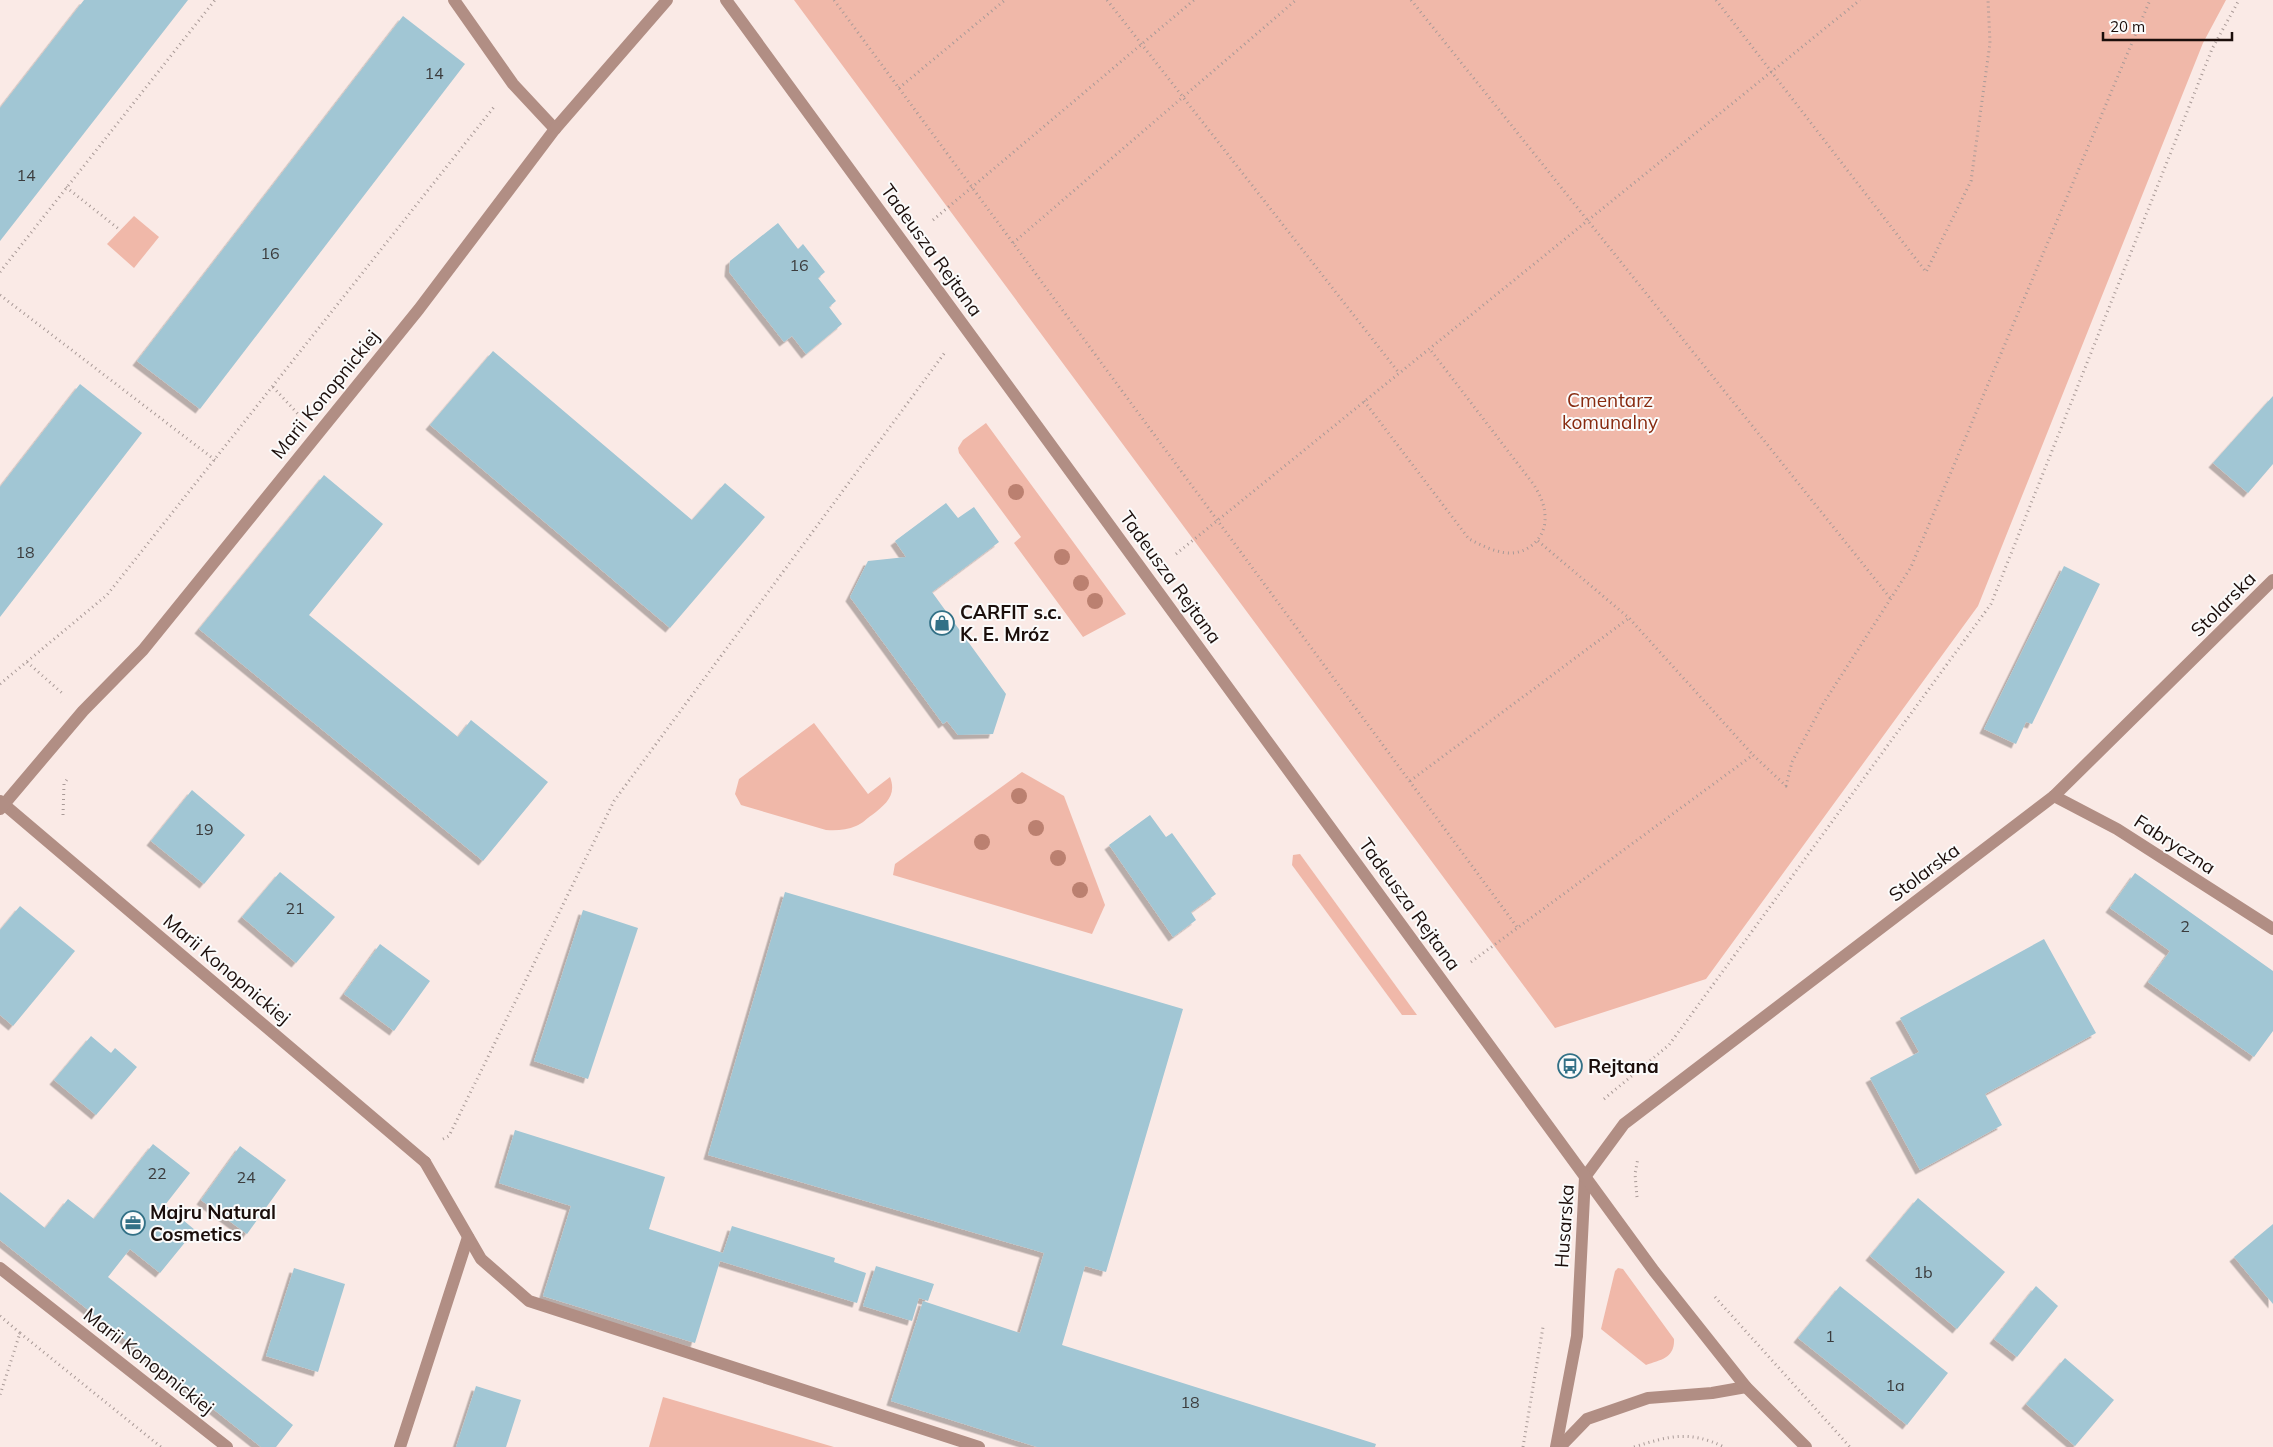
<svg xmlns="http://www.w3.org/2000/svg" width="2273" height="1447" viewBox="0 0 2273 1447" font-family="Mulish,sans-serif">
	<defs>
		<filter id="shadow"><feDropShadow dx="-4.5" dy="4.5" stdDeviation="0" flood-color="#0004"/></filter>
	</defs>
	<rect width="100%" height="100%" fill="#faeae6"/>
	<g fill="#f0b8a9">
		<polygon points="794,0 2226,0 2203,43 1978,606 1706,979 1555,1028"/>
		<polygon points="134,216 159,237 134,268 107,244"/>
		<polygon points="986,423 1126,614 1083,637 1014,543 1021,537 959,453 958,448 963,440"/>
		<path d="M814 723 868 794 890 777C897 795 886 804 872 815 867 818 862 824 856 826 847 830 836 831 826 830L741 805 735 794 739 779Z"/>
		<polygon points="1022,772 1064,796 1105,905 1092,934 893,875 895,864"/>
		<polygon points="1300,854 1417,1015 1402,1015 1292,865 1293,855"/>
		<path d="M1618 1268 1623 1269 1674 1339C1675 1358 1661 1360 1646 1365L1601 1329 1615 1271Z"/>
		<polygon points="663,1397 834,1447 649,1447"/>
	</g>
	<g fill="#a1c6d4" filter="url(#shadow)">
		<polygon points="84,0 188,0 0,241 0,108"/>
		<polygon points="403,16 465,64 200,409 137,361"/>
		<polygon points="778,223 798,249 803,244 825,272 818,278 836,301 829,307 842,324 806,354 792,336 784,342 729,272 730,261"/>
		<polygon points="493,351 692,520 725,483 765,517 670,628 430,425"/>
		<polygon points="80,384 142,433 0,617 0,487"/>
		<polygon points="2273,396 2273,464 2248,493 2213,463"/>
		<polygon points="324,475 383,524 309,615 458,737 471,720 548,782 483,861 199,629"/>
		<polygon points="946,503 958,518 974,507 999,542 932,592 1006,694 993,734 958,735 947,721 943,724 850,597 868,561 906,557 895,541"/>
		<polygon points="2064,566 2100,584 2032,724 2026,722 2016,744 1984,729"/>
		<polygon points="192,790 245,835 204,884 151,841"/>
		<polygon points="1150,815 1166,837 1172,833 1216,894 1191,912 1196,920 1173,937 1109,845"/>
		<polygon points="280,872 335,917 296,963 242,917"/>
		<polygon points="2135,873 2273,971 2273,1031 2254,1057 2148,982 2170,951 2110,908"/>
		<polygon points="785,892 1183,1009 1106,1272 1085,1266 1062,1345 1376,1444 1375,1447 1037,1447 891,1401 923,1301 1020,1333 1044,1253 708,1155"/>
		<polygon points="20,906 75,951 13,1026 0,1015 0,930"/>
		<polygon points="583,910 638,928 588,1079 534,1061"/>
		<polygon points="2044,939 2096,1033 1985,1094 2002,1125 1920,1170 1870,1078 1919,1052 1900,1018"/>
		<polygon points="380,944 430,981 394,1031 344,994"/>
		<polygon points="91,1036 111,1053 115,1048 137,1067 96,1115 54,1080"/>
		<polygon points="515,1130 665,1177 649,1229 723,1253 732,1226 835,1258 834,1262 866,1273 857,1303 720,1261 695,1343 543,1296 571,1206 499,1183"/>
		<polygon points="153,1144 190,1173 165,1205 195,1230 160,1273 130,1249 108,1277 293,1425 276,1447 261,1447 0,1240 0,1192 45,1228 68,1199 94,1219"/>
		<polygon points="240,1146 286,1180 247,1234 201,1200"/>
		<polygon points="1918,1198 2005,1272 1957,1329 1870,1256"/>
		<polygon points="2273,1224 2273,1304 2234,1257"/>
		<polygon points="876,1266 934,1284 928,1301 919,1298 912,1321 863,1306"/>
		<polygon points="294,1268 345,1284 318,1372 266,1356"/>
		<polygon points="1840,1286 1948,1373 1907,1425 1798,1338"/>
		<polygon points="2036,1286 2058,1306 2017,1357 1994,1339"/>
		<polygon points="2065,1358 2114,1400 2075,1446 2026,1404"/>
		<polygon points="476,1386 521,1400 506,1447 456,1447"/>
	</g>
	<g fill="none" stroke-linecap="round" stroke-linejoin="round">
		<g stroke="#a99a97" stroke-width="3" stroke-dasharray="1 4" stroke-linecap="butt">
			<polyline points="834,0 1517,927"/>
			<polyline points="1107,0 1399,373"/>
			<polyline points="1411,0 1891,599"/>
			<polyline points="1716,0 1926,272 1971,181 1990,43 1988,0"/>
			<polyline points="899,88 1005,0"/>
			<polyline points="66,187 120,230"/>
			<polyline points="933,220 1194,0"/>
			<polyline points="1013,243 1296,0"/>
			<polyline points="0,272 215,0"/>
			<polyline points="0,295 215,460"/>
			<polyline points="273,387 298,414"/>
			<path d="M1364 401 1469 539C1481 545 1494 552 1508 553 1528 554 1546 538 1545 517 1545 505 1540 495 1534 485L1429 348"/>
			<polyline points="1538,541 1629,618 1753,755"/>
			<polyline points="1176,554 1860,0"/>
			<polyline points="27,662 62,693"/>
			<polyline points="0,684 107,595 494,107"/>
			<polyline points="1410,781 1629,618"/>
			<polyline points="63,815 64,784 68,778"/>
			<polyline points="1471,962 1753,755 1786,786 1792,762 1823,704 1911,567 2150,0"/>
			<polyline points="1604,1099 1669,1045 1991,604 2212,49 2239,0"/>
			<polyline points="443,1139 449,1136 614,801 946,351"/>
			<polyline points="1637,1197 1635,1174 1638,1158"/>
			<polyline points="1715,1297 1850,1447"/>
			<polyline points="0,1316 20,1333 0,1395"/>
			<polyline points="20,1333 161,1447"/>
			<polyline points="1523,1447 1543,1327"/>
			<path d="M1634 1447C1669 1436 1689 1430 1724 1447"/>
		</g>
		<g stroke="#b18e84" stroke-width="12">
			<polyline points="454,0 513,84 555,129"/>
			<polyline points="425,1162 481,1259 529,1301 979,1447"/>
			<polyline points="400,1447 468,1237"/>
		</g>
		<g stroke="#b18e84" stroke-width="12">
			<polyline points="2054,796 2117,829 2273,929"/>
			<polyline points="0,801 425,1162"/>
			<polyline points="0,809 83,711 143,650 419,309 555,129 667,0"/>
			<polyline points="0,1268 227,1447"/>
			<polyline points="1556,1447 1577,1336 1585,1177 1624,1124 2054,796 2273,580"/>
			<polyline points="1560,1447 1587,1419 1648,1398 1712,1393 1746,1387"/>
		</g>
		<polyline stroke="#b18e84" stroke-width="12" points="726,0 1654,1271 1746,1387 1806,1447"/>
	</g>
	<g fill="#bb8070">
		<circle cx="1016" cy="492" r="8"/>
		<circle cx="1062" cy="557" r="8"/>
		<circle cx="1081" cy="583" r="8"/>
		<circle cx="1095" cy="601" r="8"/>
		<circle cx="1019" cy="796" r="8"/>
		<circle cx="1036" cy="828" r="8"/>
		<circle cx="982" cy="842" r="8"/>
		<circle cx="1058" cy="858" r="8"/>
		<circle cx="1080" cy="890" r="8"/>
	</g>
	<defs>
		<g id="shop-ring" transform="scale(1.25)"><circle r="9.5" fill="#fbfbfb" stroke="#327086" stroke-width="1.5"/><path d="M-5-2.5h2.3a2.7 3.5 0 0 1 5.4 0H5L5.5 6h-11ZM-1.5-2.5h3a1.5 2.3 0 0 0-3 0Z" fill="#327086"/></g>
		<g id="bus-ring" transform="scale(1.25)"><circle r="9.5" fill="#fbfbfb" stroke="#327086" stroke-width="1.5"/><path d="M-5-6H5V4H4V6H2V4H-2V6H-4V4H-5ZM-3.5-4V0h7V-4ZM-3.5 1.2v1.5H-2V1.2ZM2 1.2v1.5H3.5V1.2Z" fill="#327086"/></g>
		<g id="office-ring" transform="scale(1.25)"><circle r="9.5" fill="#fbfbfb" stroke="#327086" stroke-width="1.5"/><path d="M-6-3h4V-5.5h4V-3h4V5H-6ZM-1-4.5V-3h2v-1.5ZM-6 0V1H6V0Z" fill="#327086"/></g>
	</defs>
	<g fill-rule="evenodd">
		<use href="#shop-ring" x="942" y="623"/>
		<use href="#bus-ring" x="1570" y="1066"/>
		<use href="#office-ring" x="133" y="1223"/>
	</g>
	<g text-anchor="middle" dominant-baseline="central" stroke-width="4" stroke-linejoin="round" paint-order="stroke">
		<g font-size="16" fill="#3c3c3d">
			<text x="434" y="73">14</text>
			<text x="26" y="175">14</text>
			<text x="270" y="253">16</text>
			<text x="799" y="265">16</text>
			<text x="25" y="552">18</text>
			<text x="204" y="829">19</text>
			<text x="295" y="908">21</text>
			<text x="2185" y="926">2</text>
			<text x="157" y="1173">22</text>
			<text x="246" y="1177">24</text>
			<text x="1923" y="1272">1b</text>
			<text x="1830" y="1336">1</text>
			<text x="1895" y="1385">1a</text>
			<text x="1190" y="1402">18</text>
		</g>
		<g font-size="19" fill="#1b0e0b" stroke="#fbfbfb">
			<text transform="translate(932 250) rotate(54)">Tadeusza Rejtana</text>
			<text transform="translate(325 394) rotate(-51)">Marii Konopnickiej</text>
			<text transform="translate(1171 577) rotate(54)">Tadeusza Rejtana</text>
			<text transform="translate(2223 604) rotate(-45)">Stolarska</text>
			<text transform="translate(2175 844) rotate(33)">Fabryczna</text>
			<text transform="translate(1924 872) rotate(-37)">Stolarska</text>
			<text transform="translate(1410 904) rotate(54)">Tadeusza Rejtana</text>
			<text transform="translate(227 969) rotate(40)">Marii Konopnickiej</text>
			<text transform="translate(1564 1226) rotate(-86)">Husarska</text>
			<text transform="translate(149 1361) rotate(38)">Marii Konopnickiej</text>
		</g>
		<g font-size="19" fill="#872a0f" stroke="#fbfbfb">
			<text x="1610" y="400">Cmentarz<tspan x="1610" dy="22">komunalny</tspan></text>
		</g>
		<g font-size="19" font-weight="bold" fill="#1b0e0b" stroke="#fbfbfb" text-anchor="start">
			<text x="960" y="612">CARFIT s.c.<tspan x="960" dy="22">K. E. Mróz</tspan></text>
			<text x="1588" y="1066">Rejtana</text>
			<text x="150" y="1212">Majru Natural<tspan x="150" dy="22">Cosmetics</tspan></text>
		</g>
	</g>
	<path d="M2103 32v8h129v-8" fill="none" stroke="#1b0e0b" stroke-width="2.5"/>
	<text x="2110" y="32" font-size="15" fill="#1b0e0b" stroke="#fbfbfb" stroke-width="4" paint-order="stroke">20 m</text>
</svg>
